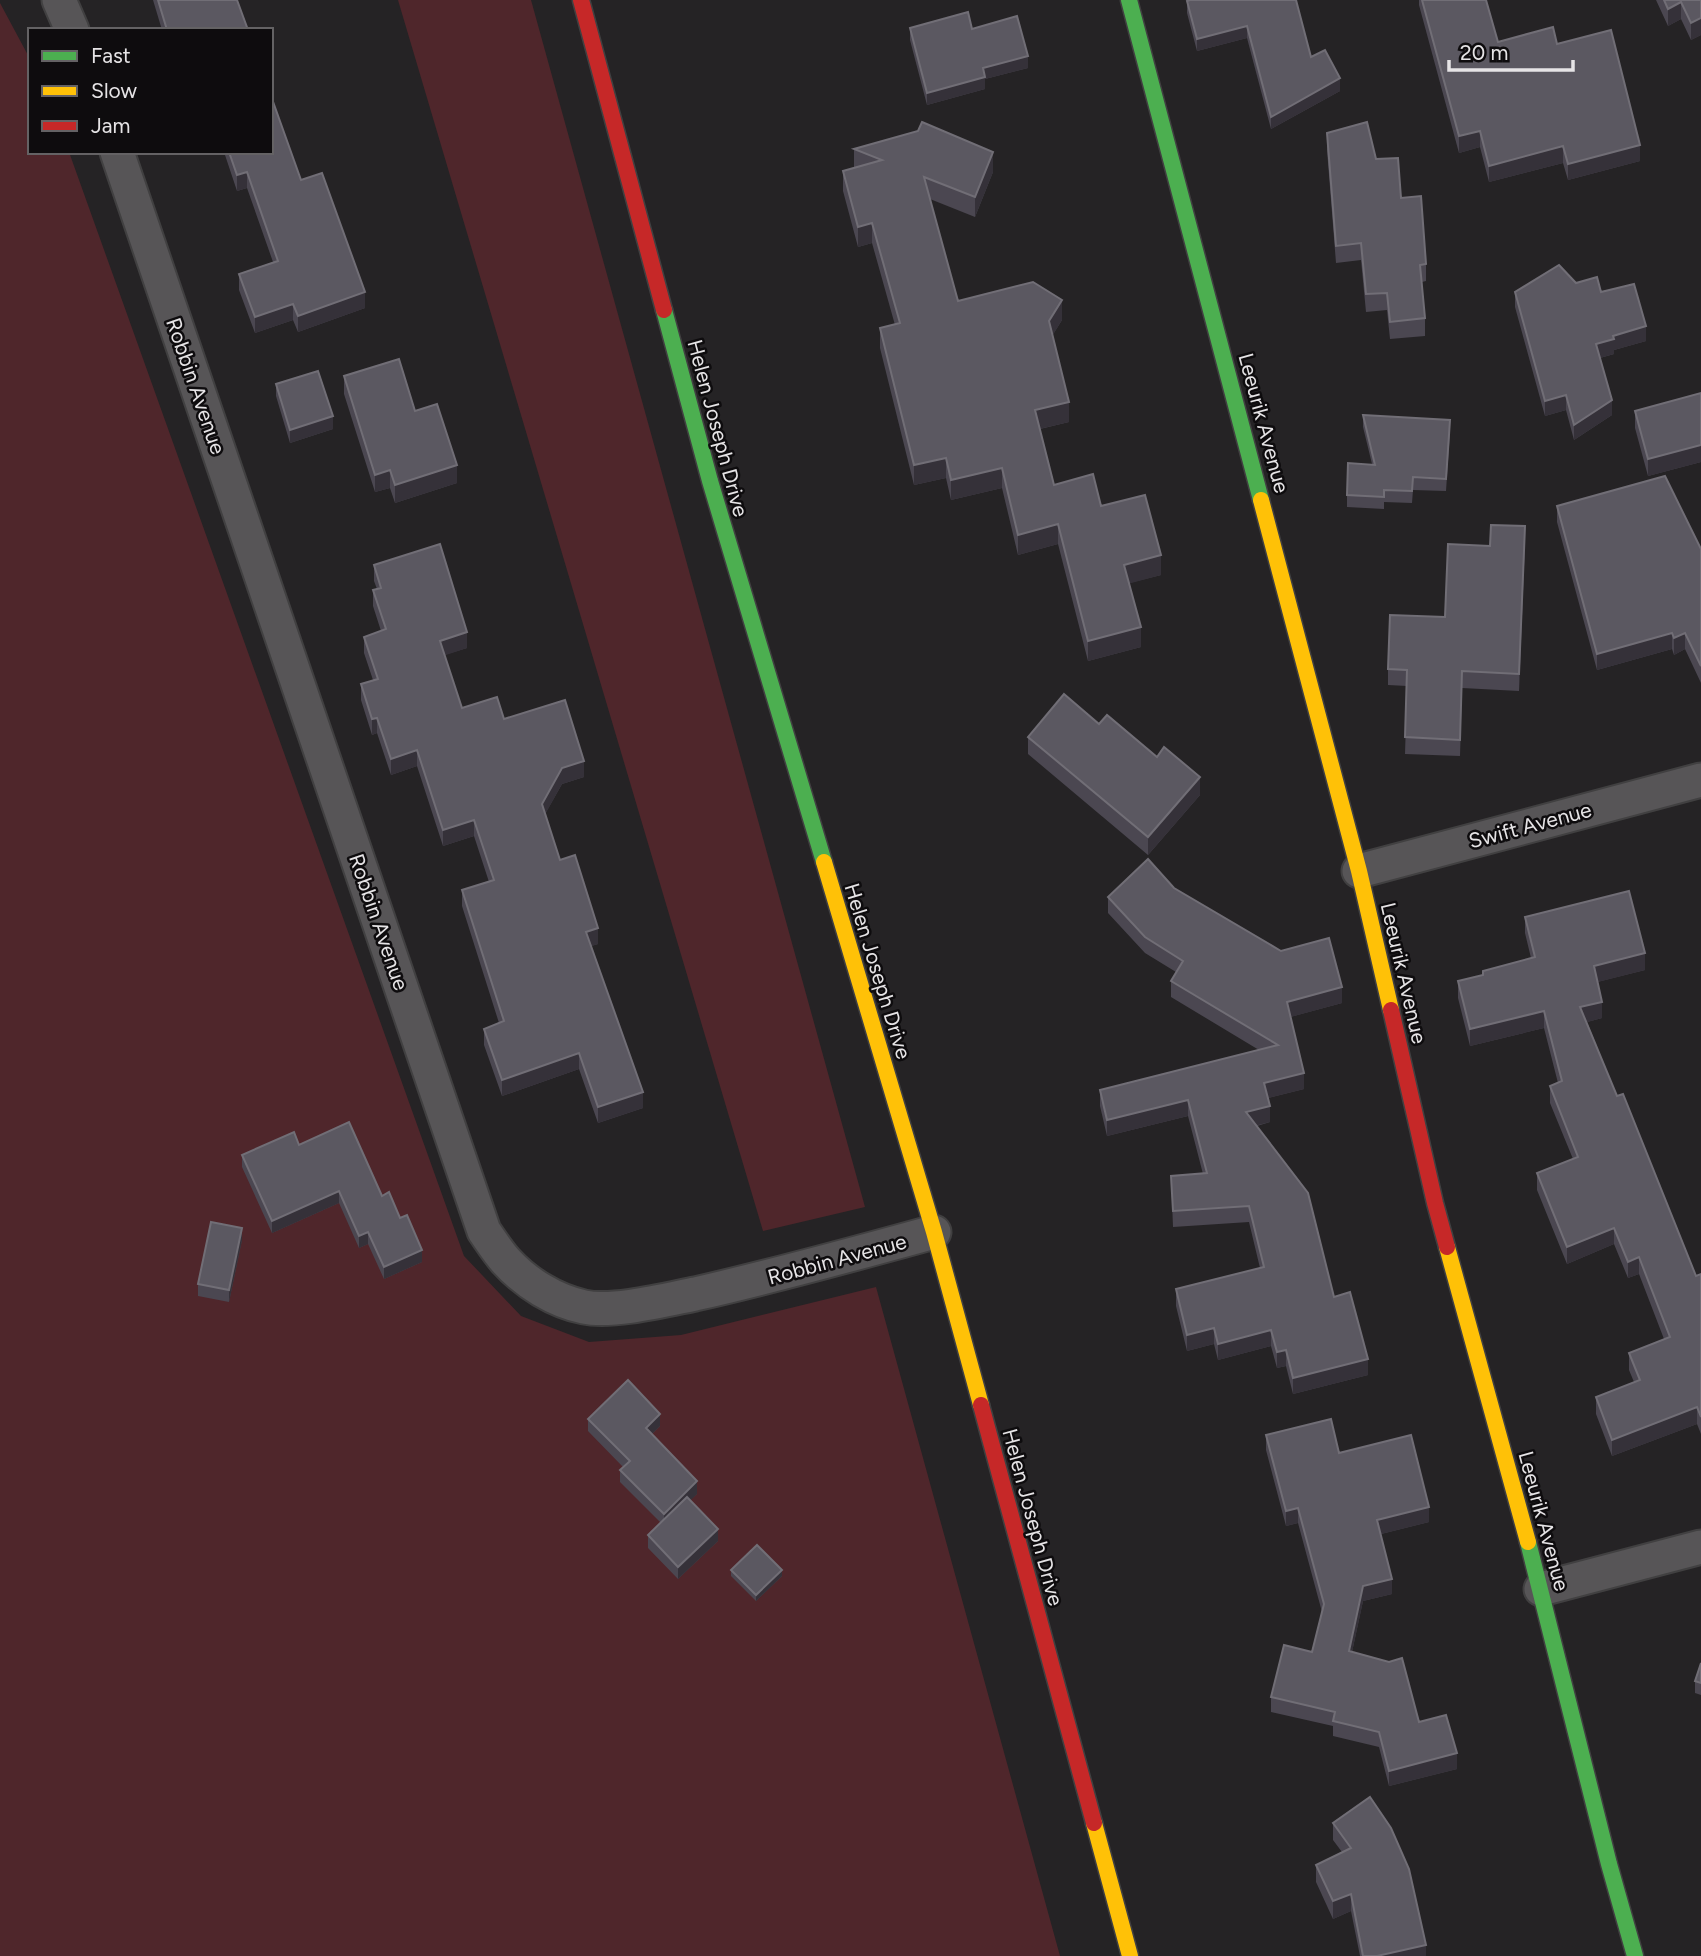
<svg xmlns="http://www.w3.org/2000/svg" width="1701" height="1956" viewBox="0 0 1701 1956" font-family="Figtree,sans-serif">
	<rect width="100%" height="100%" fill="#252325"/>
	<g fill="#4f262b">
		<polygon points="398,0 531,0 865,1207 763,1231"/>
		<polygon points="0,3 30,59 30,152 69,152 464,1256 521,1316 589,1342 681,1335 876,1287 1060,1956 0,1956"/>
	</g>
	<g fill="none" stroke-linecap="round" stroke-linejoin="round">
		<g stroke="#414041" stroke-width="37">
			<g id="street">
				<polyline points="59,0 72,30"/>
				<path d="M117 152 484 1231C491 1241 498 1252 506 1261 526 1283 555 1301 584 1307 613 1313 665 1300 695 1294 775 1276 854 1254 934 1232"/>
				<polyline points="1359,871 1701,780"/>
				<polyline points="1541,1589 1701,1547"/>
			</g>
		</g>
		<g stroke="#414041" stroke-width="19">
			<g id="fast">
				<polyline points="1129,0 1261,500"/>
				<polyline points="664,310 710,481 824,862"/>
				<polyline points="1528,1542 1609,1864 1635,1956"/>
			</g>
		</g>
		<g stroke="#414041" stroke-width="19">
			<g id="slow">
				<polyline points="1261,500 1359,871 1391,1010"/>
				<polyline points="824,862 934,1232 981,1405"/>
				<polyline points="1447,1247 1528,1542"/>
				<polyline points="1094,1823 1130,1956"/>
			</g>
		</g>
		<g stroke="#414041" stroke-width="19">
			<g id="jam">
				<polyline points="581,0 664,310"/>
				<polyline points="1391,1010 1435,1203 1447,1247"/>
				<polyline points="981,1405 1094,1823"/>
			</g>
		</g>
		<use href="#street" stroke="#575557" stroke-width="33"/>
		<use href="#fast" stroke="#4caf50" stroke-width="16"/>
		<use href="#slow" stroke="#ffc107" stroke-width="16"/>
		<use href="#jam" stroke="#c62828" stroke-width="16"/>
	</g>
	<g fill="#4b4751">
		<polygon points="153,0 237,0 248,30 162,30"/>
		<polygon points="1190,0 1311,57 1340,91 1271,129 1247,38 1197,51 1187,13 1187,1"/>
		<polygon points="1419,0 1486,0 1498,42 1557,44 1640,161 1568,180 1563,163 1489,182 1480,147 1459,153 1419,5"/>
		<polygon points="1656,0 1701,0 1701,35 1691,40 1681,19 1668,26"/>
		<polygon points="910,28 972,29 1028,68 985,79 985,89 927,105 910,40"/>
		<polygon points="1327,133 1376,159 1401,198 1426,264 1426,281 1422,282 1425,318 1425,336 1390,339 1387,310 1366,312 1361,260 1336,263 1327,150"/>
		<polygon points="854,149 993,172 975,217 930,199 958,301 1062,320 1052,336 1069,422 1040,429 1054,485 1101,506 1161,575 1129,583 1141,647 1088,661 1058,544 1018,555 1002,488 951,500 946,478 914,485 880,348 880,328 895,325 872,243 858,247 843,191 843,171 854,168"/>
		<polygon points="224,152 271,152 301,180 365,308 298,332 293,320 255,333 239,290 239,274 273,262 247,188 237,191"/>
		<polygon points="1576,283 1601,292 1646,341 1614,350 1614,354 1600,358 1612,415 1574,440 1566,410 1545,416 1515,307 1515,292"/>
		<polygon points="344,376 415,411 457,483 395,503 390,488 375,492 344,394"/>
		<polygon points="276,384 333,429 290,443 276,396"/>
		<polygon points="1701,393 1701,462 1648,476 1635,428 1635,411"/>
		<polygon points="1363,415 1450,432 1446,491 1413,490 1412,503 1384,502 1384,509 1347,507 1347,495 1372,464 1363,427"/>
		<polygon points="1557,506 1701,549 1701,683 1685,649 1674,655 1672,649 1597,670 1557,522"/>
		<polygon points="1525,542 1519,691 1462,688 1460,756 1405,754 1407,686 1388,685 1388,669 1445,617 1490,546"/>
		<polygon points="374,565 467,648 444,655 462,708 504,719 584,777 562,784 545,814 560,860 598,944 591,946 643,1108 598,1123 579,1069 502,1096 484,1045 484,1029 499,1023 462,906 462,890 489,882 474,836 443,846 417,766 391,775 377,733 372,735 361,700 361,684 373,680 364,653 364,637 381,631 373,606 373,590 377,589 374,581"/>
		<polygon points="1099,724 1157,757 1200,795 1148,855 1028,754 1028,737"/>
		<polygon points="1174,888 1342,1003 1290,1017 1304,1089 1268,1098 1270,1122 1257,1126 1368,1375 1293,1394 1286,1366 1277,1368 1271,1346 1218,1360 1214,1344 1187,1351 1176,1306 1176,1289 1260,1268 1249,1222 1173,1227 1171,1176 1203,1174 1188,1116 1107,1136 1100,1106 1100,1090 1259,1050 1171,997 1171,981 1176,972 1145,953 1108,913 1108,897"/>
		<polygon points="1525,917 1645,970 1597,982 1602,1018 1587,1022 1617,1096 1696,1276 1701,1274 1701,1434 1697,1424 1612,1456 1596,1414 1596,1397 1634,1382 1629,1370 1629,1353 1664,1339 1639,1274 1628,1278 1614,1244 1567,1264 1537,1190 1537,1173 1573,1159 1550,1103 1550,1086 1558,1083 1544,1028 1470,1046 1458,998 1458,981 1483,975 1531,958 1525,933"/>
		<polygon points="299,1145 382,1196 400,1218 422,1262 384,1279 368,1244 359,1248 339,1203 272,1233 242,1167 242,1155"/>
		<polygon points="242,1240 229,1302 198,1296 198,1284"/>
		<polygon points="588,1419 660,1426 652,1434 697,1494 690,1500 718,1541 678,1579 648,1548 648,1535 661,1523 620,1482 620,1470 623,1467 588,1431"/>
		<polygon points="1266,1435 1339,1453 1429,1522 1381,1534 1392,1594 1363,1601 1352,1652 1419,1722 1457,1769 1389,1786 1379,1747 1333,1736 1333,1726 1271,1712 1271,1697 1312,1652 1322,1612 1298,1523 1286,1526 1266,1450"/>
		<polygon points="731,1570 782,1576 756,1601 731,1576"/>
		<polygon points="1701,1663 1701,1695 1695,1693 1695,1681"/>
		<polygon points="1333,1823 1426,1956 1360,1956 1351,1911 1333,1919 1316,1882 1316,1865 1342,1852 1333,1840"/>
	</g>
	<g fill="#353139">
		<polygon points="1681,2 1681,19 1668,26 1668,9"/>
		<polygon points="1701,18 1701,35 1691,40 1691,23"/>
		<polygon points="1247,26 1247,38 1197,51 1197,39"/>
		<polygon points="1028,56 1028,68 985,79 985,89 927,105 927,93 983,68"/>
		<polygon points="1340,78 1340,91 1271,129 1271,117"/>
		<polygon points="1480,131 1480,147 1459,153 1459,136"/>
		<polygon points="1640,145 1640,161 1568,180 1568,164"/>
		<polygon points="1563,146 1563,163 1489,182 1489,166"/>
		<polygon points="993,152 993,172 975,217 975,197"/>
		<polygon points="247,172 247,188 237,191 237,175"/>
		<polygon points="872,223 872,243 858,247 858,227"/>
		<polygon points="365,292 365,308 298,332 298,316"/>
		<polygon points="1062,300 1062,320 1049,341 1049,321"/>
		<polygon points="293,304 293,320 255,333 255,317"/>
		<polygon points="1646,326 1646,341 1614,350 1614,354 1596,359 1596,344 1613,336"/>
		<polygon points="1566,395 1566,410 1545,416 1545,401"/>
		<polygon points="1612,400 1612,415 1574,440 1574,425"/>
		<polygon points="1069,402 1069,422 1035,430 1035,410"/>
		<polygon points="333,416 333,429 290,443 290,430"/>
		<polygon points="1701,445 1701,462 1648,476 1648,459"/>
		<polygon points="946,458 946,478 914,485 914,465"/>
		<polygon points="457,465 457,483 395,503 395,485"/>
		<polygon points="1002,468 1002,488 951,500 951,480"/>
		<polygon points="390,470 390,488 375,492 375,475"/>
		<polygon points="1058,524 1058,544 1018,555 1018,535"/>
		<polygon points="1525,526 1525,542 1519,691 1519,674"/>
		<polygon points="1161,555 1161,575 1124,585 1124,565"/>
		<polygon points="1141,627 1141,647 1088,661 1088,641"/>
		<polygon points="467,632 467,648 440,657 440,641"/>
		<polygon points="1672,633 1672,649 1597,670 1597,654"/>
		<polygon points="1685,633 1685,649 1674,655 1674,638"/>
		<polygon points="377,718 377,733 372,735 372,719"/>
		<polygon points="417,750 417,766 391,775 391,759"/>
		<polygon points="584,761 584,777 562,784 542,820 542,804 562,768"/>
		<polygon points="1200,777 1200,795 1148,855 1148,837"/>
		<polygon points="474,820 474,836 443,846 443,830"/>
		<polygon points="598,928 598,944 586,948 586,932"/>
		<polygon points="1645,953 1645,970 1594,983 1594,966"/>
		<polygon points="1342,987 1342,1003 1287,1018 1287,1002"/>
		<polygon points="1602,1002 1602,1018 1580,1024 1580,1007"/>
		<polygon points="1544,1011 1544,1028 1470,1046 1470,1029"/>
		<polygon points="579,1053 579,1069 502,1096 502,1080"/>
		<polygon points="1304,1073 1304,1089 1264,1099 1264,1083"/>
		<polygon points="643,1092 643,1108 598,1123 598,1107"/>
		<polygon points="1188,1100 1188,1116 1107,1136 1107,1120"/>
		<polygon points="1270,1106 1270,1122 1246,1128 1246,1112"/>
		<polygon points="339,1191 339,1203 272,1233 272,1221"/>
		<polygon points="242,1228 242,1240 229,1302 229,1290"/>
		<polygon points="1614,1228 1614,1244 1567,1264 1567,1247"/>
		<polygon points="368,1232 368,1244 359,1248 359,1236"/>
		<polygon points="422,1250 422,1262 384,1279 384,1267"/>
		<polygon points="1639,1257 1639,1274 1628,1278 1628,1262"/>
		<polygon points="1214,1328 1214,1344 1187,1351 1187,1335"/>
		<polygon points="1271,1330 1271,1346 1218,1360 1218,1344"/>
		<polygon points="1286,1350 1286,1366 1277,1368 1277,1352"/>
		<polygon points="1368,1359 1368,1375 1293,1394 1293,1378"/>
		<polygon points="1697,1407 1697,1424 1612,1456 1612,1440"/>
		<polygon points="660,1414 660,1426 646,1440 646,1428"/>
		<polygon points="697,1481 697,1494 664,1526 664,1514"/>
		<polygon points="1429,1507 1429,1522 1377,1535 1377,1520"/>
		<polygon points="1298,1508 1298,1523 1286,1526 1286,1511"/>
		<polygon points="718,1529 718,1541 678,1579 678,1567"/>
		<polygon points="782,1570 782,1576 756,1601 756,1595"/>
		<polygon points="1392,1579 1392,1594 1363,1601 1349,1666 1349,1651 1363,1586"/>
		<polygon points="1457,1753 1457,1769 1389,1786 1389,1771"/>
		<polygon points="1351,1894 1351,1911 1333,1919 1333,1901"/>
		<polygon points="1426,1945 1426,1956 1377,1956"/>
	</g>
	<g fill="#5b5861" stroke="#716e76" stroke-width="2">
		<polygon points="158,0 237,0 248,30 167,30"/>
		<polygon points="1190,0 1296,0 1311,57 1325,50 1340,78 1271,117 1247,26 1197,39 1187,1"/>
		<polygon points="1422,0 1486,0 1498,42 1553,27 1557,44 1611,30 1640,145 1568,164 1563,146 1489,166 1480,131 1459,136"/>
		<polygon points="1664,0 1701,0 1701,18 1691,23 1681,2 1668,9"/>
		<polygon points="968,12 972,29 1017,16 1028,56 983,68 985,77 927,93 910,28"/>
		<polygon points="271,96 301,180 322,173 365,292 298,316 293,304 255,317 239,274 278,261 247,172 237,175 229,152 271,152"/>
		<polygon points="922,122 993,152 975,197 924,177 958,301 1033,282 1062,300 1049,321 1069,402 1035,410 1054,485 1093,474 1101,506 1145,495 1161,555 1124,565 1141,627 1088,641 1058,524 1018,535 1002,468 951,480 946,458 914,465 880,328 900,323 872,223 858,227 843,171 882,160 854,149 918,131"/>
		<polygon points="1367,122 1376,159 1398,158 1401,198 1421,196 1426,264 1420,265 1425,318 1390,322 1387,293 1366,294 1361,243 1336,246 1327,133"/>
		<polygon points="1559,265 1576,283 1597,277 1601,292 1634,284 1646,326 1613,336 1614,339 1596,344 1612,400 1574,425 1566,395 1545,401 1515,292"/>
		<polygon points="399,359 415,411 437,404 457,465 395,485 390,470 375,475 344,376"/>
		<polygon points="318,371 333,416 290,430 276,384"/>
		<polygon points="1701,393 1701,445 1648,459 1635,411"/>
		<polygon points="1363,415 1450,420 1446,479 1413,477 1412,491 1384,490 1384,497 1347,495 1348,463 1375,465"/>
		<polygon points="1665,476 1701,549 1701,666 1685,633 1674,638 1672,633 1597,654 1557,506"/>
		<polygon points="1491,525 1525,526 1519,674 1462,671 1460,740 1405,737 1407,670 1388,669 1390,615 1445,617 1448,544 1490,546"/>
		<polygon points="440,544 467,632 440,641 462,708 497,697 504,719 565,700 584,761 562,768 542,804 560,860 575,855 598,928 586,932 643,1092 598,1107 579,1053 502,1080 484,1029 504,1021 462,890 494,880 474,820 443,830 417,750 391,759 377,718 372,719 361,684 378,679 364,637 386,629 373,590 381,588 374,565"/>
		<polygon points="1064,694 1099,724 1107,715 1157,757 1164,747 1200,777 1148,837 1028,737"/>
		<polygon points="1148,859 1174,888 1281,951 1329,938 1342,987 1287,1002 1304,1073 1264,1083 1270,1106 1246,1112 1308,1193 1334,1297 1350,1292 1368,1359 1293,1378 1286,1350 1277,1352 1271,1330 1218,1344 1214,1328 1187,1335 1176,1289 1264,1267 1249,1206 1173,1211 1171,1176 1207,1173 1188,1100 1107,1120 1100,1090 1278,1045 1171,981 1183,961 1145,937 1108,897"/>
		<polygon points="1629,891 1645,953 1594,966 1602,1002 1580,1007 1617,1096 1623,1094 1696,1276 1701,1274 1701,1417 1697,1407 1612,1440 1596,1397 1640,1380 1629,1353 1670,1337 1639,1257 1628,1262 1614,1228 1567,1247 1537,1173 1578,1157 1550,1086 1562,1081 1544,1011 1470,1029 1458,981 1483,975 1483,971 1535,957 1525,917"/>
		<polygon points="349,1122 382,1196 389,1192 400,1218 407,1215 422,1250 384,1267 368,1232 359,1236 339,1191 272,1221 242,1155 294,1132 299,1145"/>
		<polygon points="211,1222 242,1228 229,1290 198,1284"/>
		<polygon points="628,1380 660,1414 646,1428 697,1481 664,1514 620,1470 630,1461 588,1419"/>
		<polygon points="1331,1419 1339,1453 1411,1435 1429,1507 1377,1520 1392,1579 1363,1586 1349,1651 1389,1662 1402,1658 1419,1722 1446,1715 1457,1753 1389,1771 1379,1732 1333,1721 1335,1712 1271,1697 1284,1645 1312,1652 1324,1604 1298,1508 1286,1511 1266,1435"/>
		<polygon points="687,1497 718,1529 678,1567 648,1535"/>
		<polygon points="757,1545 782,1570 756,1595 731,1570"/>
		<polygon points="1701,1663 1701,1683 1695,1681"/>
		<polygon points="1370,1797 1391,1828 1409,1869 1426,1945 1377,1956 1363,1956 1351,1894 1333,1901 1316,1865 1351,1848 1333,1823"/>
	</g>
	<g text-anchor="middle" dominant-baseline="central" stroke-width="5" stroke-linejoin="round" paint-order="stroke">
		<g font-size="21" fill="#e6e4e6" stroke="#0e0c0e">
			<text transform="translate(196 386) rotate(71)">Robbin Avenue</text>
			<text transform="translate(1264 423) rotate(75)">Leeurik Avenue</text>
			<text transform="translate(718 428) rotate(75)">Helen Joseph Drive</text>
			<text transform="translate(1530 825) rotate(-15)">Swift Avenue</text>
			<text transform="translate(379 922) rotate(71)">Robbin Avenue</text>
			<text transform="translate(878 971) rotate(73)">Helen Joseph Drive</text>
			<text transform="translate(1404 973) rotate(77)">Leeurik Avenue</text>
			<text transform="translate(837 1259) rotate(-15)">Robbin Avenue</text>
			<text transform="translate(1033 1517) rotate(75)">Helen Joseph Drive</text>
			<text transform="translate(1544 1521) rotate(75)">Leeurik Avenue</text>
		</g>
	</g>
	<rect x="28" y="28" width="245" height="126" fill="#0e0c0e" stroke="#646264" stroke-width="2"/>
	<rect x="42" y="51" width="35" height="10" fill="#4caf50" stroke="#646264" stroke-width="2"/>
	<text x="91" y="63" font-size="21" fill="#e6e4e6">Fast</text>
	<rect x="42" y="86" width="35" height="10" fill="#ffc107" stroke="#646264" stroke-width="2"/>
	<text x="91" y="98" font-size="21" fill="#e6e4e6">Slow</text>
	<rect x="42" y="121" width="35" height="10" fill="#c62828" stroke="#646264" stroke-width="2"/>
	<text x="91" y="133" font-size="21" fill="#e6e4e6">Jam</text>
	<path d="M1449 60v10h124v-10" fill="none" stroke="#e6e4e6" stroke-width="3.5"/>
	<text x="1460" y="60" font-size="21" fill="#e6e4e6" stroke="#0e0c0e" stroke-width="5" paint-order="stroke">20 m</text>
</svg>
